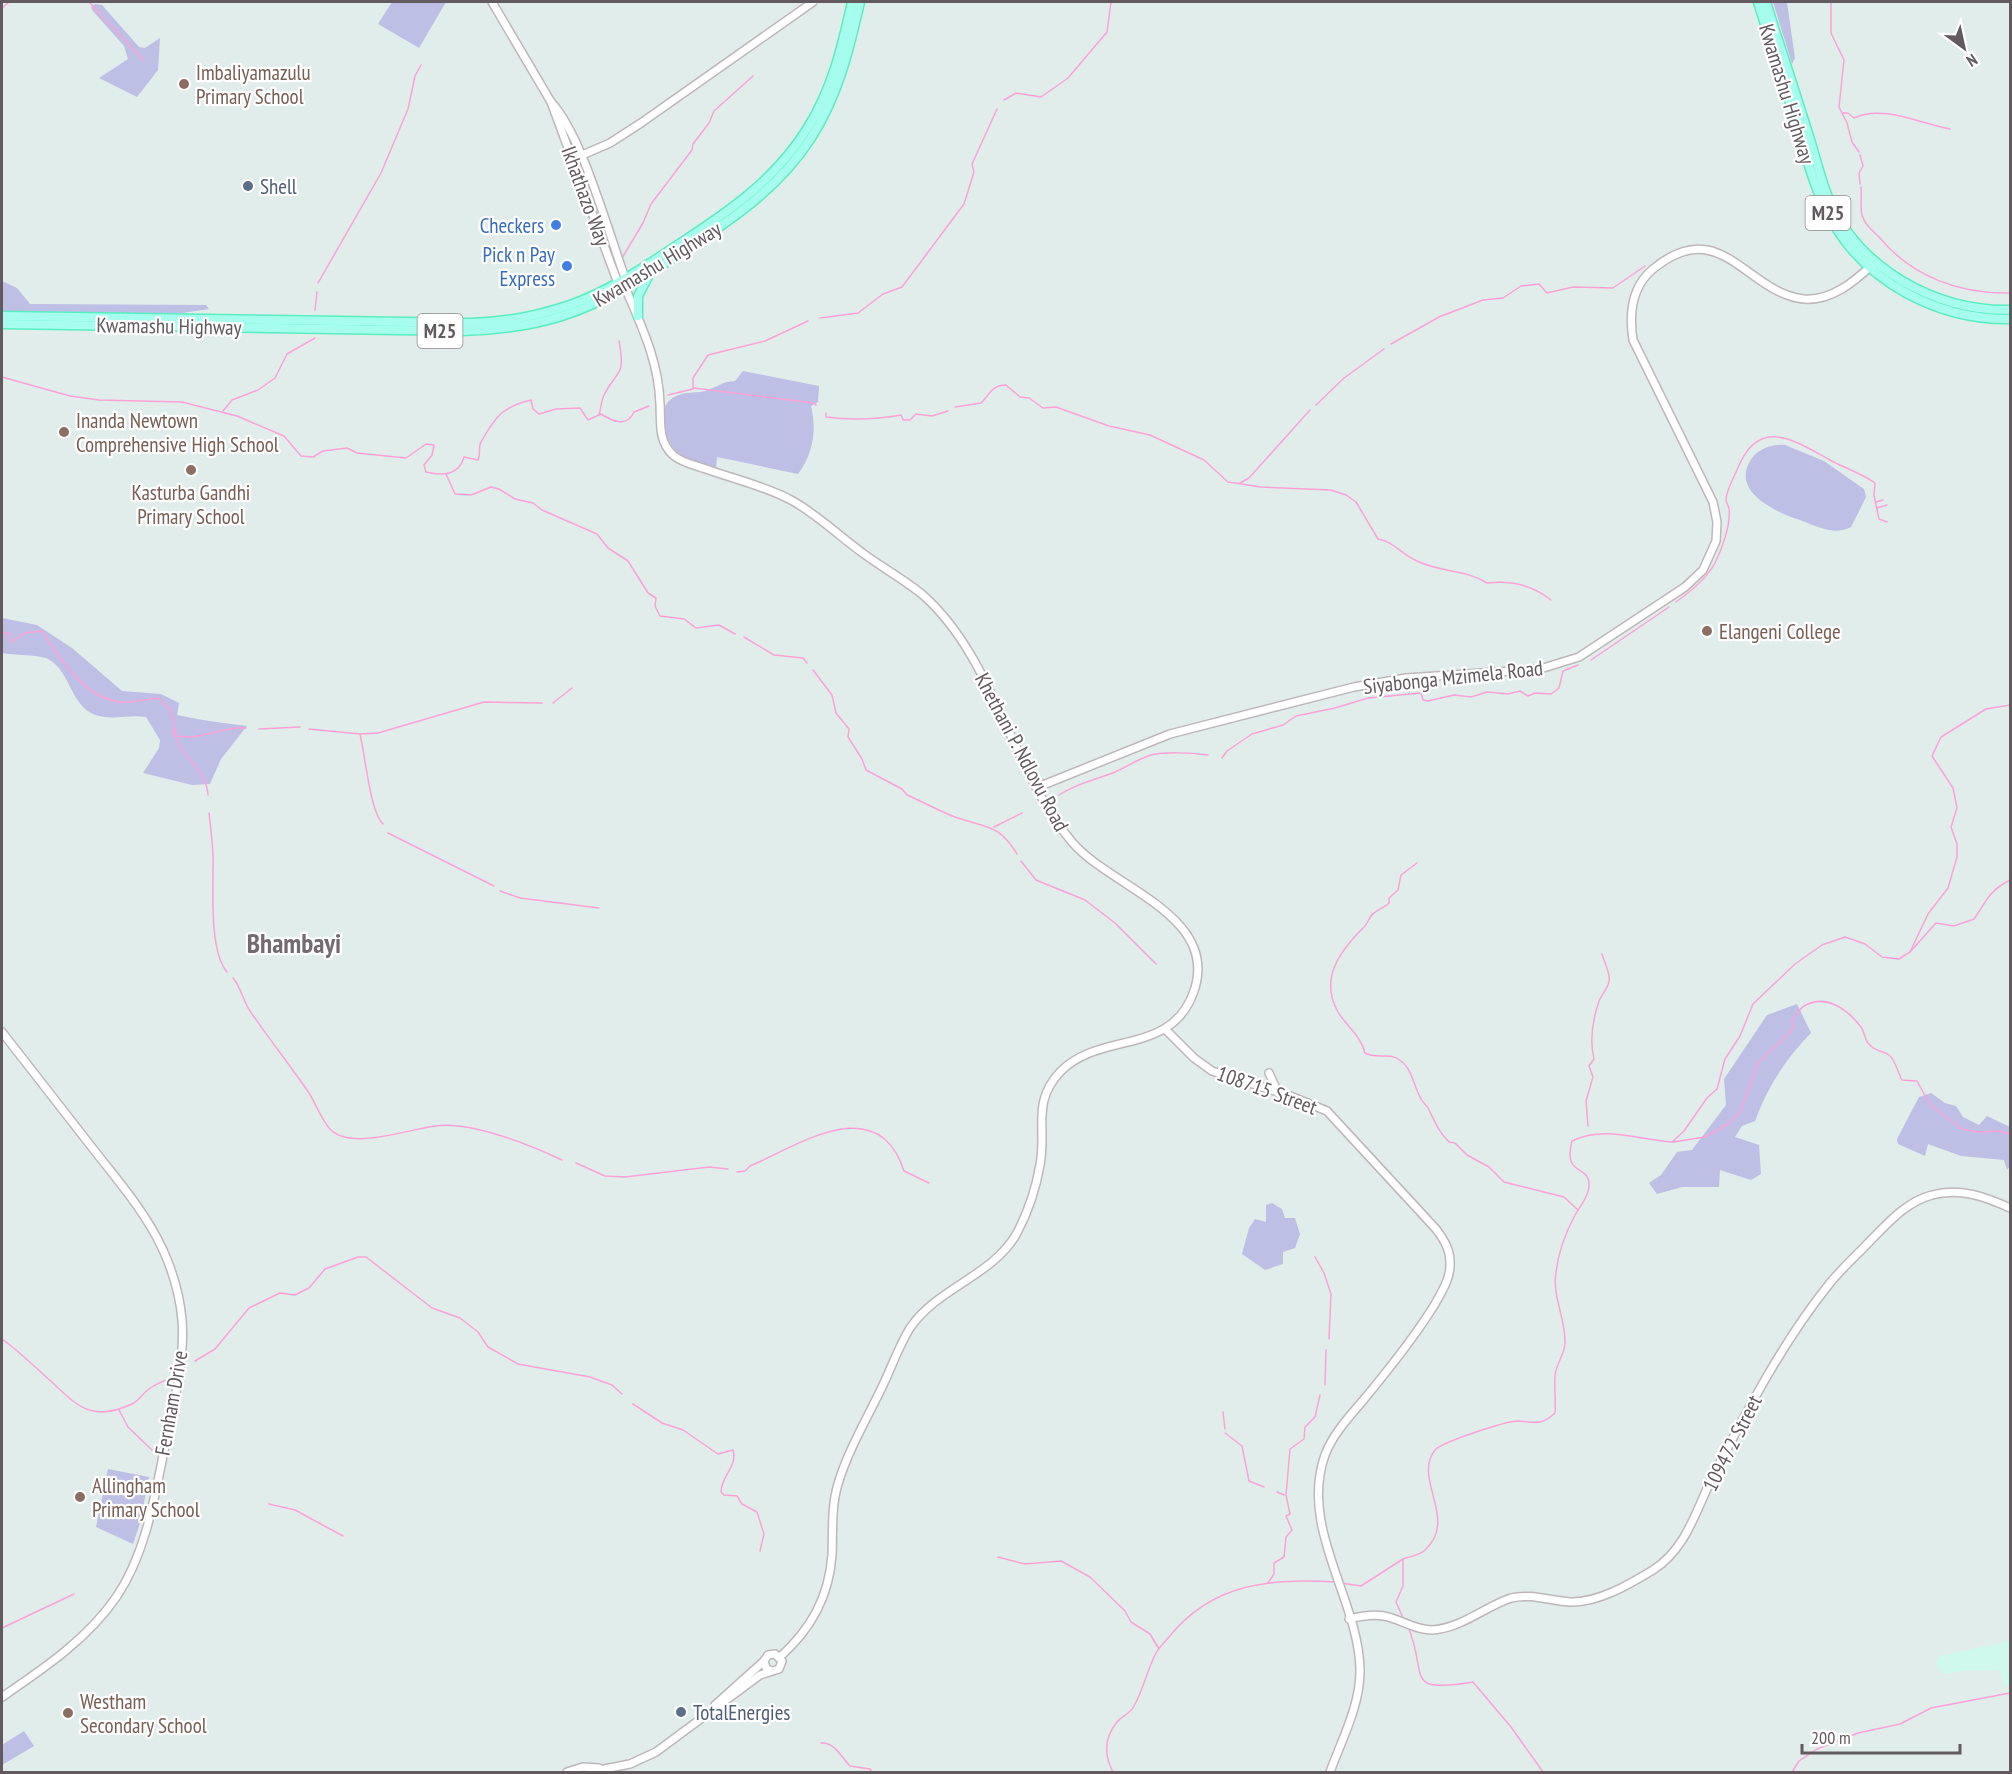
<svg xmlns="http://www.w3.org/2000/svg" width="2012" height="1774" viewBox="0 0 2012 1774" font-family="'PT Sans Narrow',sans-serif">
	<rect width="100%" height="100%" fill="#e1edea"/>
	<g fill="#bebfe4">
		<polygon points="392,2 446,2 419,48 378,24"/>
		<polygon points="1773,2 1787,2 1795,58 1792,64"/>
		<polygon points="95,4 102,5 139,47 145,48 160,38 158,70 137,97 99,78 128,59 124,46 92,10 91,7"/>
		<polygon points="2,281 17,288 30,304 206,305 209,309 176,314 2,312"/>
		<path d="M743 371 819 386 818 402 811 406C817 430 813 454 798 474L717 457 716 468C704 464 688 461 677 452 666 443 657 412 669 401 678 392 689 393 700 392 712 391 721 381 735 381Z"/>
		<path d="M1785 445 1824 461 1864 489 1866 497 1851 527C1832 537 1813 524 1794 518 1770 509 1730 489 1752 458 1760 448 1773 444 1785 445Z"/>
		<path d="M2 618 37 625 72 648 122 691 161 694 179 703 177 715C201 720 222 723 247 726L221 759 210 784 192 785 143 773 159 748 160 740 146 717C128 714 108 722 91 713 69 700 70 671 48 659 42 655 11 655 2 653Z"/>
		<path d="M1797 1004 1811 1033C1786 1058 1767 1088 1755 1121L1742 1126 1735 1137 1759 1145 1761 1174 1751 1180 1720 1170 1719 1187H1682L1657 1194 1649 1183 1661 1175 1677 1152 1692 1150 1726 1105 1724 1079 1767 1015Z"/>
		<polygon points="1931,1093 1945,1103 1956,1106 1963,1117 1979,1125 1987,1116 2010,1127 2010,1166 2007,1170 2004,1160 1961,1156 1928,1144 1925,1156 1898,1144 1897,1139 1919,1097"/>
		<polygon points="1272,1203 1282,1209 1285,1218 1295,1218 1300,1234 1295,1248 1283,1252 1283,1264 1265,1270 1242,1254 1249,1228 1255,1219 1266,1222 1266,1205"/>
		<polygon points="108,1469 149,1477 140,1523 133,1544 96,1527"/>
		<polygon points="24,1731 34,1746 2,1765 2,1745"/>
	</g>
	<polygon fill="#d0f9ee" points="2010,1641 2009,1684 2004,1686 2000,1670 1961,1671 1945,1674 1939,1670 1936,1663 1939,1656"/>
	<g fill="none" stroke-linecap="round" stroke-linejoin="round">
		<g stroke="#fda1d7" stroke-width="1.5">
			<polyline points="89,2 144,61"/>
			<polyline points="1831,2 1831,33 1844,60 1839,107 1847,123 1852,142 1859,152"/>
			<polyline points="2,8 9,2"/>
			<polyline points="1004,100 1016,93 1041,97 1068,78 1107,32 1111,2"/>
			<path d="M1843 113H1848L1854 118C1882 104 1921 124 1950 129"/>
			<polyline points="1860,184 1859,173 1863,166 1860,155"/>
			<path d="M1861 187C1862 196 1860 207 1862 215 1865 225 1872 230 1879 237 1912 277 1960 294 2010 293"/>
			<polyline points="622,258 643,223 651,204 692,150 693,144 709,123 714,111 753,76"/>
			<polyline points="318,283 381,173 408,109 415,76 421,65"/>
			<polyline points="315,310 317,292"/>
			<polyline points="820,318 858,313 883,294 902,287 964,204 974,172 972,164 997,109"/>
			<polyline points="1391,344 1439,317 1483,300 1503,298 1521,286 1539,284 1547,293 1573,287 1613,288 1645,266"/>
			<path d="M2 377 70 396 99 400 182 402 237 416 284 436 301 456 313 457 323 451 347 448 357 453 406 458 426 444 434 445 432 455 424 465 426 472C442 476 459 475 464 457L478 460C481 454 478 447 481 442 495 417 502 407 531 400L533 409 539 414 556 409 580 408 588 420 601 414C612 421 627 428 634 412L649 406"/>
			<polyline points="694,388 814,403 816,405"/>
			<polyline points="668,395 693,389 693,378 708,355 765,341 808,321"/>
			<polyline points="1316,405 1344,378 1384,349"/>
			<path d="M955 407 981 403C990 394 992 385 1006 385L1020 397 1029 398 1043 408 1056 407 1109 426 1150 435 1204 460 1228 482 1261 487 1331 490 1346 495 1356 502 1378 539C1393 541 1401 554 1415 560 1439 573 1463 568 1487 583 1511 580 1532 585 1551 600"/>
			<polyline points="223,411 232,400 258,390 275,378 287,354 315,338"/>
			<path d="M826 413V417C850 420 878 419 901 415L903 420H910L916 414 932 416 948 411"/>
			<path d="M599 415C601 409 601 401 604 395 617 369 626 378 619 341"/>
			<polyline points="446,474 455,494 471,495 491,487 499,489 515,499 533,503 542,510 597,534 608,548 628,561 648,593 656,598 655,606 660,616 684,619 696,628 719,625 735,634"/>
			<polyline points="1240,483 1249,478 1310,410"/>
			<polyline points="1876,502 1883,500"/>
			<polyline points="1877,508 1887,505"/>
			<path d="M1676 602C1690 592 1707 578 1715 563 1722 549 1731 524 1729 509 1729 506 1726 503 1726 500 1726 491 1733 479 1737 470 1758 416 1792 439 1830 460 1844 468 1861 473 1875 483L1874 495 1879 519 1887 522"/>
			<path d="M2 633H9L12 642 25 633 42 631C58 657 86 699 120 702 132 703 146 699 158 698L171 710 176 736C199 741 223 726 246 728"/>
			<polyline points="744,637 774,655 803,658 807,663"/>
			<polyline points="1591,660 1669,607"/>
			<path d="M813 670 832 695 836 713 849 729 848 737 862 759 866 770 902 789 907 795C923 802 939 811 955 817 986 828 998 823 1017 854"/>
			<polyline points="553,703 572,688"/>
			<path d="M173 729C177 755 206 766 208 795"/>
			<polyline points="259,729 300,727"/>
			<polyline points="309,729 360,734 378,733 484,702 542,703"/>
			<path d="M360 734C365 754 370 812 383 824"/>
			<polyline points="1222,758 1227,751 1252,734 1283,725 1296,716 1335,708 1368,698 1421,693 1423,700 1428,701 1454,695 1471,697 1487,692 1508,694 1520,691 1528,696 1535,693 1551,694 1559,688 1563,671 1578,665"/>
			<path d="M1059 795C1077 783 1095 780 1115 772 1126 767 1137 760 1148 756 1162 751 1193 753 1208 755"/>
			<path d="M209 813C211 832 214 851 213 870 213 896 210 952 227 972"/>
			<polyline points="994,827 1022,813"/>
			<polyline points="388,833 494,886"/>
			<polyline points="1021,861 1036,880 1085,900 1115,923 1156,964"/>
			<path d="M1417 863 1401 875 1398 890 1389 898V903C1385 907 1379 909 1374 913 1369 916 1368 924 1363 928 1340 951 1319 979 1338 1012 1347 1027 1361 1036 1365 1053 1378 1060 1389 1051 1401 1061 1412 1069 1414 1087 1421 1099 1423 1103 1428 1106 1429 1110 1435 1122 1439 1132 1449 1142L1455 1143 1467 1155 1489 1167 1504 1182 1564 1197 1578 1210"/>
			<polyline points="500,891 520,898 599,908"/>
			<path d="M1910 952 1936 923 1954 926 1974 919C1988 899 1988 892 2010 880"/>
			<path d="M233 978C241 987 243 1001 250 1011 269 1039 290 1065 309 1093 316 1104 321 1119 330 1129 350 1151 409 1129 436 1126 471 1121 530 1145 562 1160"/>
			<path d="M1588 1126 1586 1101 1593 1077 1589 1066 1594 1059C1589 1039 1593 1019 1599 1001 1602 993 1611 986 1609 976 1608 969 1604 961 1602 954"/>
			<path d="M1673 1142 1705 1137 1728 1124 1740 1112 1758 1063 1789 1033 1793 1028 1792 1020C1796 1016 1799 1009 1804 1006 1826 993 1848 1010 1861 1027 1865 1032 1864 1039 1869 1044 1875 1052 1882 1050 1889 1055 1895 1059 1898 1073 1902 1080L1917 1081 1930 1105 1962 1129 1978 1132 1997 1131 2010 1134"/>
			<polyline points="576,1163 605,1176 625,1177 709,1167 728,1169"/>
			<path d="M737 1172 745 1171 750 1166C799 1145 878 1090 904 1171L929 1183"/>
			<polyline points="1315,1257 1324,1273 1331,1294 1329,1339"/>
			<path d="M2 1339C16 1349 31 1363 44 1375 74 1401 87 1425 132 1404 139 1401 143 1393 149 1389 154 1385 160 1383 166 1380"/>
			<polyline points="195,1361 215,1349 249,1308 280,1293 295,1295 309,1288 325,1269 358,1257 366,1257 432,1308 460,1318 478,1332 488,1347 518,1364 590,1377 612,1385 622,1394"/>
			<polyline points="1325,1385 1326,1350"/>
			<path d="M633 1404 662 1423 683 1430 718 1454 733 1450C738 1466 721 1476 721 1492L724 1495 737 1496 742 1504 757 1512 764 1534 760 1551"/>
			<polyline points="119,1410 128,1427 152,1450"/>
			<polyline points="1223,1412 1225,1429"/>
			<polyline points="1225,1433 1242,1446 1249,1481 1264,1487"/>
			<polyline points="1277,1492 1284,1495"/>
			<polyline points="269,1504 295,1510 343,1536"/>
			<polyline points="998,1557 1025,1564 1061,1561 1090,1577 1125,1611 1131,1622 1150,1634 1159,1649"/>
			<path d="M1403 1559C1410 1556 1419 1556 1425 1550 1459 1519 1412 1479 1435 1450 1442 1442 1506 1421 1518 1421 1535 1422 1541 1426 1555 1413 1556 1400 1554 1388 1555 1376 1556 1363 1566 1353 1565 1341 1565 1318 1552 1294 1556 1272 1558 1254 1566 1232 1575 1215 1580 1206 1588 1198 1589 1187 1591 1163 1562 1178 1572 1141 1605 1125 1637 1140 1672 1142L1684 1131 1707 1098 1717 1089 1725 1059 1740 1036 1753 1004 1795 964 1822 945 1845 937 1865 944 1882 957 1899 959 1910 952 1928 914 1948 888 1957 857V844L1951 827 1957 808 1953 788 1932 756 1941 737 1986 709 2010 705"/>
			<polyline points="1268,1583 1274,1574 1274,1563 1284,1557 1286,1537 1292,1530 1286,1516 1290,1514 1286,1495 1290,1449 1304,1439 1305,1427 1315,1417 1320,1395"/>
			<polyline points="1341,1583 1361,1586 1403,1559 1403,1586 1396,1602 1404,1620"/>
			<path d="M1408 1627C1429 1675 1401 1694 1473 1682L1511 1727 1543 1772"/>
			<polyline points="2,1628 74,1594"/>
			<path d="M821 1743C835 1742 842 1758 850 1766L870 1769 872 1772"/>
			<path d="M1113 1772C1104 1755 1104 1738 1117 1722 1122 1716 1130 1714 1134 1706 1143 1690 1147 1671 1155 1655 1158 1648 1164 1643 1169 1637 1212 1583 1271 1578 1336 1582"/>
			<polyline points="1792,1772 1799,1761 1817,1749 1858,1733 1900,1724 1931,1708 2010,1693"/>
		</g>
		<g stroke="#beb7ba" stroke-width="10">
			<g id="tertiary">
				<polyline points="492,2 551,102 619,286"/>
				<path d="M551 102C583 136 610 239 628 286L627 292C643 329 659 364 660 404 661 423 658 441 673 455 682 463 695 465 706 469 734 479 765 486 791 500 817 514 840 537 864 554 883 568 905 580 923 595 995 659 1011 770 1072 842 1110 887 1220 915 1194 991 1172 1056 1101 1031 1061 1071 1031 1102 1047 1128 1040 1165 1036 1188 1028 1212 1017 1233 993 1276 938 1287 910 1328 899 1346 892 1366 883 1385 868 1417 848 1450 838 1484 831 1507 833 1531 832 1555 829 1597 811 1629 780 1657"/>
				<polyline points="580,156 610,143 641,123 813,2"/>
				<path d="M1038 787 1170 734 1354 687 1406 678 1540 669 1579 657 1685 587 1703 570 1716 541 1717 522 1713 502 1633 340C1629 314 1631 287 1653 269 1721 213 1746 293 1804 299 1831 301 1854 282 1872 265"/>
				<path d="M1165 1029 1194 1058 1212 1071 1290 1096 1327 1111 1436 1229C1445 1241 1451 1251 1450 1266 1450 1279 1441 1293 1435 1304 1416 1335 1393 1364 1370 1392 1354 1412 1334 1431 1325 1455 1299 1527 1358 1599 1360 1668 1361 1704 1342 1739 1330 1772"/>
				<path d="M2 1032C32 1071 63 1110 94 1150 119 1182 146 1213 163 1250 173 1272 180 1297 182 1320 185 1361 174 1401 166 1441 155 1494 147 1551 117 1596 88 1639 43 1669 2 1697"/>
				<polyline points="1269,1073 1278,1093"/>
				<path d="M1349 1619C1361 1616 1372 1614 1384 1616 1401 1619 1414 1630 1432 1630 1462 1628 1484 1607 1511 1598 1530 1593 1551 1601 1570 1602 1598 1603 1630 1584 1653 1570 1688 1548 1697 1506 1715 1472 1749 1407 1784 1340 1830 1283 1843 1267 1858 1254 1871 1240 1889 1222 1906 1202 1932 1195 1959 1187 1986 1197 2010 1208"/>
				<polyline points="715,1705 764,1661"/>
				<polyline points="567,1772 583,1767 599,1768"/>
				<polyline points="589,1772 630,1764 656,1752 760,1675 779,1669 782,1661 775,1654 768,1655 764,1661 766,1668 771,1671"/>
			</g>
		</g>
		<g stroke="#59eec0" stroke-width="11">
			<g id="primary">
				<path d="M1758 2C1771 44 1785 86 1798 129 1807 159 1815 191 1831 219 1866 283 1939 320 2010 319"/>
				<path d="M1766 2C1779 44 1793 85 1806 127 1814 150 1819 175 1828 197 1858 269 1935 311 2010 310"/>
				<path d="M2 316 472 323C505 322 538 316 570 305 607 292 640 270 673 248 724 215 774 182 807 129 832 90 842 47 852 2"/>
				<polyline points="638,316 638,296 648,277"/>
				<path d="M2 324 463 331C497 330 530 326 562 316 606 302 644 277 682 252 731 220 779 188 811 138 838 96 849 50 860 2"/>
			</g>
		</g>
		<use href="#tertiary" stroke="#fff" stroke-width="7"/>
		<use href="#primary" stroke="#a6fded" stroke-width="8"/>
	</g>
	<g fill="#8d6e63" stroke="#fff" stroke-width="2">
		<circle cx="184" cy="84" r="6"/>
		<circle cx="64" cy="432" r="6"/>
		<circle cx="191" cy="470" r="6"/>
		<circle cx="1707" cy="631" r="6"/>
		<circle cx="80" cy="1497" r="6"/>
		<circle cx="68" cy="1713" r="6"/>
	</g>
	<g fill="#5c6f8a" stroke="#fff" stroke-width="2">
		<circle cx="248" cy="186" r="6"/>
		<circle cx="681" cy="1712" r="6"/>
	</g>
	<g fill="#3f7fe0" stroke="#fff" stroke-width="2">
		<circle cx="556" cy="225" r="6"/>
		<circle cx="567" cy="266" r="6"/>
	</g>
	<g text-anchor="middle" dominant-baseline="central" stroke-width="4.5" stroke-linejoin="round" paint-order="stroke">
		<g fill="#fff" stroke="#918c8e" stroke-width="1.5">
			<rect x="1805.5" y="196" width="45" height="34" rx="4.5"/>
			<rect x="417.5" y="314" width="45" height="34" rx="4.5"/>
		</g>
		<g font-size="20" font-weight="bold" fill="#625a5e">
			<text x="1828" y="213">M25</text>
			<text x="440" y="331">M25</text>
		</g>
		<g font-size="21" fill="#785e54" stroke="#fff" text-anchor="start">
			<text x="196" y="72">Imbaliyamazulu<tspan x="196" dy="24">Primary School</tspan></text>
			<text x="76" y="420">Inanda Newtown<tspan x="76" dy="24">Comprehensive High School</tspan></text>
			<text x="191" y="492" text-anchor="middle">Kasturba Gandhi<tspan x="191" dy="24">Primary School</tspan></text>
			<text x="1719" y="631">Elangeni College</text>
			<text x="92" y="1485">Allingham<tspan x="92" dy="24">Primary School</tspan></text>
			<text x="80" y="1701">Westham<tspan x="80" dy="24">Secondary School</tspan></text>
		</g>
		<g font-size="21" fill="#625a5e" stroke="#fff">
			<text transform="translate(1787 94) rotate(73)">Kwamashu Highway</text>
			<text transform="translate(586 196) rotate(70)">Ikhathazo Way</text>
			<text transform="translate(657 264) rotate(-31)">Kwamashu Highway</text>
			<text transform="translate(169 326) rotate(1)">Kwamashu Highway</text>
			<text transform="translate(1453 677) rotate(-6)">Siyabonga Mzimela Road</text>
			<text transform="translate(1022 752) rotate(62)">Khethani P. Ndlovu Road</text>
			<text transform="translate(1267 1090) rotate(20)">108715 Street</text>
			<text transform="translate(171 1403) rotate(-80)">Fernham Drive</text>
			<text transform="translate(1732 1443) rotate(-63)">109472 Street</text>
		</g>
		<g font-size="21" fill="#4e5e75" stroke="#fff" text-anchor="start">
			<text x="260" y="186">Shell</text>
			<text x="693" y="1712">TotalEnergies</text>
		</g>
		<g font-size="21" fill="#366cbe" stroke="#fff" text-anchor="end">
			<text x="544" y="225">Checkers</text>
			<text x="555" y="254">Pick n Pay<tspan x="555" dy="24">Express</tspan></text>
		</g>
		<g font-size="27" font-weight="bold" fill="#746b70" stroke="#fff">
			<text x="294" y="943">Bhambayi</text>
		</g>
	</g>
	<rect width="2012" height="1774" fill="none" stroke="#625a5e" stroke-width="6"/>
	<g transform="translate(1964 48) rotate(147)" stroke="#ffffff" stroke-width="4.5" paint-order="stroke">
	<path d="M0-4.5L10 22L0 15L-10 22Z" fill="#625a5e"/>
	<text y="-9" font-size="16" font-weight="bold" text-anchor="middle" fill="#625a5e">N</text>
	</g>
	<path d="M1802 1744v9h158v-9" fill="none" stroke="#625a5e" stroke-width="3"/>
	<text x="1811" y="1744" font-size="18" fill="#625a5e" stroke="#ffffff" stroke-width="4.5" paint-order="stroke">200 m</text>
</svg>
